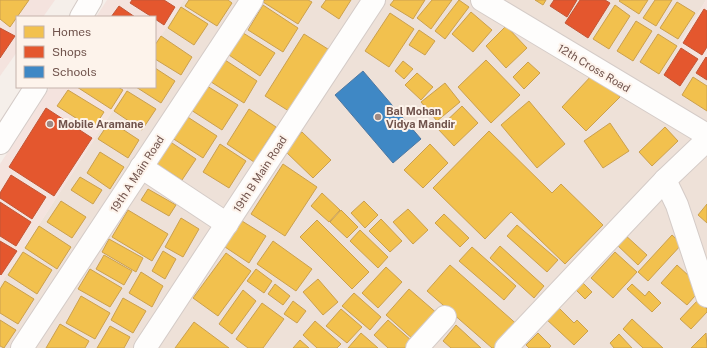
<svg xmlns="http://www.w3.org/2000/svg" width="707" height="348" viewBox="0 0 707 348" font-family="'Public Sans',sans-serif">
	<rect width="100%" height="100%" fill="#f5efea"/>
	<polygon fill="#eee1d8" points="184,0 706,0 677,48 707,68 707,348 0,348 0,285 128,87 155,87 155,45"/>
	<g fill="#f4e3de">
		<polygon points="0,0 55,0 43,17 17,17 17,52 0,76"/>
		<polygon points="107,0 184,0 155,45 155,17 96,17"/>
		<polygon points="706,0 707,0 707,68 677,49"/>
		<polygon points="50,87 128,87 0,285 0,164"/>
	</g>
	<g fill="#f2c14e" stroke="#cba04e">
		<polygon points="0,0 29,0 10,27 0,19"/>
		<polygon points="189,0 228,0 232,3 217,26 185,6"/>
		<polygon points="265,0 308,0 312,2 298,24 263,2"/>
		<polygon points="326,0 351,0 339,19 321,7"/>
		<polygon points="394,0 425,0 413,19 390,5"/>
		<polygon points="432,0 452,0 431,29 417,18"/>
		<polygon points="459,0 469,7 445,39 435,31"/>
		<polygon points="535,0 546,0 543,5"/>
		<polygon points="620,0 648,0 639,14 619,1"/>
		<polygon points="655,0 672,0 656,26 643,18"/>
		<polygon points="677,2 695,13 678,39 660,28"/>
		<polygon points="263,5 298,28 283,52 248,30"/>
		<polygon points="615,5 630,16 609,49 593,39"/>
		<polygon points="181,7 208,24 194,45 168,28"/>
		<polygon points="471,12 492,30 473,52 452,34"/>
		<polygon points="390,13 414,29 389,67 365,51"/>
		<polygon points="636,21 652,31 633,61 617,51"/>
		<polygon points="506,26 527,48 506,68 486,46"/>
		<polygon points="419,30 435,41 425,55 409,45"/>
		<polygon points="240,31 275,53 260,76 226,53"/>
		<polygon points="304,34 331,51 292,113 265,96"/>
		<polygon points="658,34 677,46 659,74 640,62"/>
		<polygon points="161,36 192,57 181,75 155,59 155,45"/>
		<polygon points="222,58 257,81 244,103 208,80"/>
		<polygon points="486,60 520,95 491,123 458,87"/>
		<polygon points="403,61 413,69 404,79 395,71"/>
		<polygon points="528,62 540,73 524,89 513,77"/>
		<polygon points="155,68 175,81 161,103 136,87 155,87"/>
		<polygon points="417,73 433,87 421,100 405,85"/>
		<polygon points="594,73 620,97 586,131 562,107"/>
		<polygon points="693,77 707,86 707,111 682,95"/>
		<polygon points="445,83 460,102 437,121 421,102"/>
		<polygon points="207,86 238,105 222,130 191,110"/>
		<polygon points="77,87 118,87 123,90 111,109"/>
		<polygon points="68,90 104,112 93,129 57,106"/>
		<polygon points="127,91 156,109 142,130 114,111"/>
		<polygon points="529,101 565,144 537,168 501,125"/>
		<polygon points="462,106 478,123 454,146 438,129"/>
		<polygon points="249,109 276,127 254,162 227,144"/>
		<polygon points="183,114 217,136 203,158 169,136"/>
		<polygon points="110,121 139,140 128,158 98,139"/>
		<polygon points="610,123 629,151 603,168 584,141"/>
		<polygon points="665,127 678,141 652,166 639,152"/>
		<polygon points="489,131 552,193 561,184 603,225 565,264 511,212 485,239 433,188"/>
		<polygon points="302,132 331,160 313,178 285,151"/>
		<polygon points="166,139 196,159 182,180 152,161"/>
		<polygon points="220,144 246,161 229,188 203,172"/>
		<polygon points="430,144 448,163 423,188 404,170"/>
		<polygon points="100,152 124,167 110,189 87,173"/>
		<polygon points="283,164 317,187 285,236 251,214"/>
		<polygon points="80,177 102,190 93,204 71,190"/>
		<polygon points="148,189 176,205 169,216 141,200"/>
		<polygon points="322,193 340,210 329,222 311,206"/>
		<polygon points="61,201 86,217 72,238 47,222"/>
		<polygon points="364,201 378,215 365,228 351,213"/>
		<polygon points="707,204 707,223 698,215"/>
		<polygon points="408,209 428,230 413,244 393,222"/>
		<polygon points="128,210 168,234 152,261 112,237"/>
		<polygon points="341,210 358,227 347,238 330,222"/>
		<polygon points="444,214 469,238 460,247 435,223"/>
		<polygon points="181,218 199,229 183,257 165,247"/>
		<polygon points="381,219 402,241 390,252 369,231"/>
		<polygon points="317,220 369,272 352,289 300,237"/>
		<polygon points="242,221 266,236 249,263 225,247"/>
		<polygon points="517,225 558,260 547,272 507,236"/>
		<polygon points="39,226 71,247 57,269 25,248"/>
		<polygon points="360,230 388,257 378,268 350,241"/>
		<polygon points="624,234 647,255 638,265 615,243"/>
		<polygon points="672,235 682,244 648,281 638,272"/>
		<polygon points="109,239 143,258 136,272 102,252"/>
		<polygon points="273,241 312,269 296,291 257,264"/>
		<polygon points="500,246 544,286 534,298 490,258"/>
		<polygon points="472,247 516,286 504,300 459,261"/>
		<polygon points="163,251 176,259 165,279 152,271"/>
		<polygon points="23,252 52,270 37,294 8,275"/>
		<polygon points="615,252 637,272 613,298 591,278"/>
		<polygon points="226,253 251,271 218,316 193,298"/>
		<polygon points="104,255 132,271 124,285 96,269"/>
		<polygon points="450,265 521,328 503,348 492,348 427,291"/>
		<polygon points="677,265 702,288 687,305 661,283"/>
		<polygon points="386,267 402,282 378,308 362,293"/>
		<polygon points="90,269 122,288 110,307 78,289"/>
		<polygon points="256,269 272,281 264,293 247,281"/>
		<polygon points="141,272 163,286 152,307 129,293"/>
		<polygon points="318,279 338,302 323,315 303,292"/>
		<polygon points="5,281 34,299 18,324 0,313 0,289"/>
		<polygon points="582,282 592,292 585,299 575,289"/>
		<polygon points="275,284 290,296 283,305 268,294"/>
		<polygon points="632,284 645,296 649,291 661,303 652,312 627,289"/>
		<polygon points="409,289 439,315 415,341 386,315"/>
		<polygon points="243,290 256,301 232,334 219,324"/>
		<polygon points="354,293 381,317 370,330 342,306"/>
		<polygon points="81,296 110,313 95,339 66,323"/>
		<polygon points="123,298 146,311 133,333 111,320"/>
		<polygon points="698,300 707,309 707,312 691,329 680,319"/>
		<polygon points="293,301 306,311 297,323 284,314"/>
		<polygon points="262,303 284,319 263,348 248,348 236,339"/>
		<polygon points="557,306 574,323 577,320 588,331 574,345 545,318"/>
		<polygon points="341,309 362,327 347,343 326,326"/>
		<polygon points="632,319 663,348 643,348 623,329"/>
		<polygon points="0,320 16,330 4,348 0,346"/>
		<polygon points="388,320 412,341 406,348 388,348 374,335"/>
		<polygon points="315,321 341,344 337,348 317,348 303,335"/>
		<polygon points="194,322 229,348 175,348"/>
		<polygon points="60,324 89,341 85,348 46,348"/>
		<polygon points="456,325 481,348 451,348 443,341"/>
		<polygon points="110,326 130,337 124,348 97,348"/>
		<polygon points="361,333 378,348 348,348"/>
		<polygon points="538,333 551,346 549,348 529,348 526,345"/>
		<polygon points="706,333 707,348 691,348"/>
		<polygon points="619,334 632,348 614,348 610,343"/>
		<polygon points="300,340 309,348 293,348"/>
	</g>
	<g fill="#e4572e" stroke="#c25637">
		<polygon points="132,0 164,0 175,7 164,25 155,19 155,17 152,17 130,3"/>
		<polygon points="554,0 577,0 567,17 550,6"/>
		<polygon points="580,0 605,0 610,3 588,38 565,23"/>
		<polygon points="119,6 135,17 111,17"/>
		<polygon points="704,9 707,11 707,47 702,55 683,43"/>
		<polygon points="0,28 15,36 0,58"/>
		<polygon points="681,48 698,59 680,86 664,75"/>
		<polygon points="706,57 707,58 707,80 696,73"/>
		<polygon points="46,108 92,138 54,196 9,167"/>
		<polygon points="11,175 46,197 32,219 0,198 0,193"/>
		<polygon points="0,202 31,222 16,246 0,236"/>
		<polygon points="0,241 17,251 1,275 0,274"/>
	</g>
	<polygon fill="#3f88c5" stroke="#4e78a1" points="363,71 421,139 393,163 335,95"/>
	<g fill="none" stroke-linecap="round" stroke-linejoin="round">
		<g stroke="#d4cbc7" stroke-width="24">
			<g id="minor">
				<polyline points="482,0 707,135"/>
				<polyline points="81,17 91,0"/>
				<polyline points="0,143 36,87"/>
				<polyline points="141,167 227,224"/>
				<polyline points="665,180 677,205 707,296"/>
				<polyline points="22,348 252,0"/>
				<polyline points="145,348 374,0"/>
				<polyline points="417,348 445,317"/>
				<polyline points="506,348 665,180 707,140"/>
			</g>
		</g>
		<use href="#minor" stroke="#fefdfc" stroke-width="22"/>
	</g>
	<g fill="#9f8a84" stroke="#fdf3eb" stroke-width="1.5">
		<circle cx="378" cy="117" r="4"/>
		<circle cx="50" cy="124" r="4"/>
	</g>
	<g text-anchor="middle" dominant-baseline="central" stroke-width="4" stroke-linejoin="round" paint-order="stroke">
		<g font-size="11" fill="#71544d" stroke="#fdf3eb">
			<text transform="translate(594 68) rotate(31)">12th Cross Road</text>
			<text transform="translate(137 174) rotate(-57)">19th A Main Road</text>
			<text transform="translate(260 174) rotate(-57)">19th B Main Road</text>
		</g>
		<g font-size="11" font-weight="bold" fill="#71544d" stroke="#fdf3eb" text-anchor="start">
			<text x="386" y="111">Bal Mohan<tspan x="386" dy="13">Vidya Mandir</tspan></text>
			<text x="58" y="124">Mobile Aramane</text>
		</g>
	</g>
	<rect x="16" y="16" width="140" height="72" fill="#fdf3eb" stroke="#c5b3ac"/>
	<rect x="24" y="26" width="20" height="12" fill="#f2c14e" stroke="#c5b3ac"/>
	<text x="52" y="36" font-size="12" fill="#71544d">Homes</text>
	<rect x="24" y="46" width="20" height="12" fill="#e4572e" stroke="#c5b3ac"/>
	<text x="52" y="56" font-size="12" fill="#71544d">Shops</text>
	<rect x="24" y="66" width="20" height="12" fill="#3f88c5" stroke="#c5b3ac"/>
	<text x="52" y="76" font-size="12" fill="#71544d">Schools</text>
</svg>
